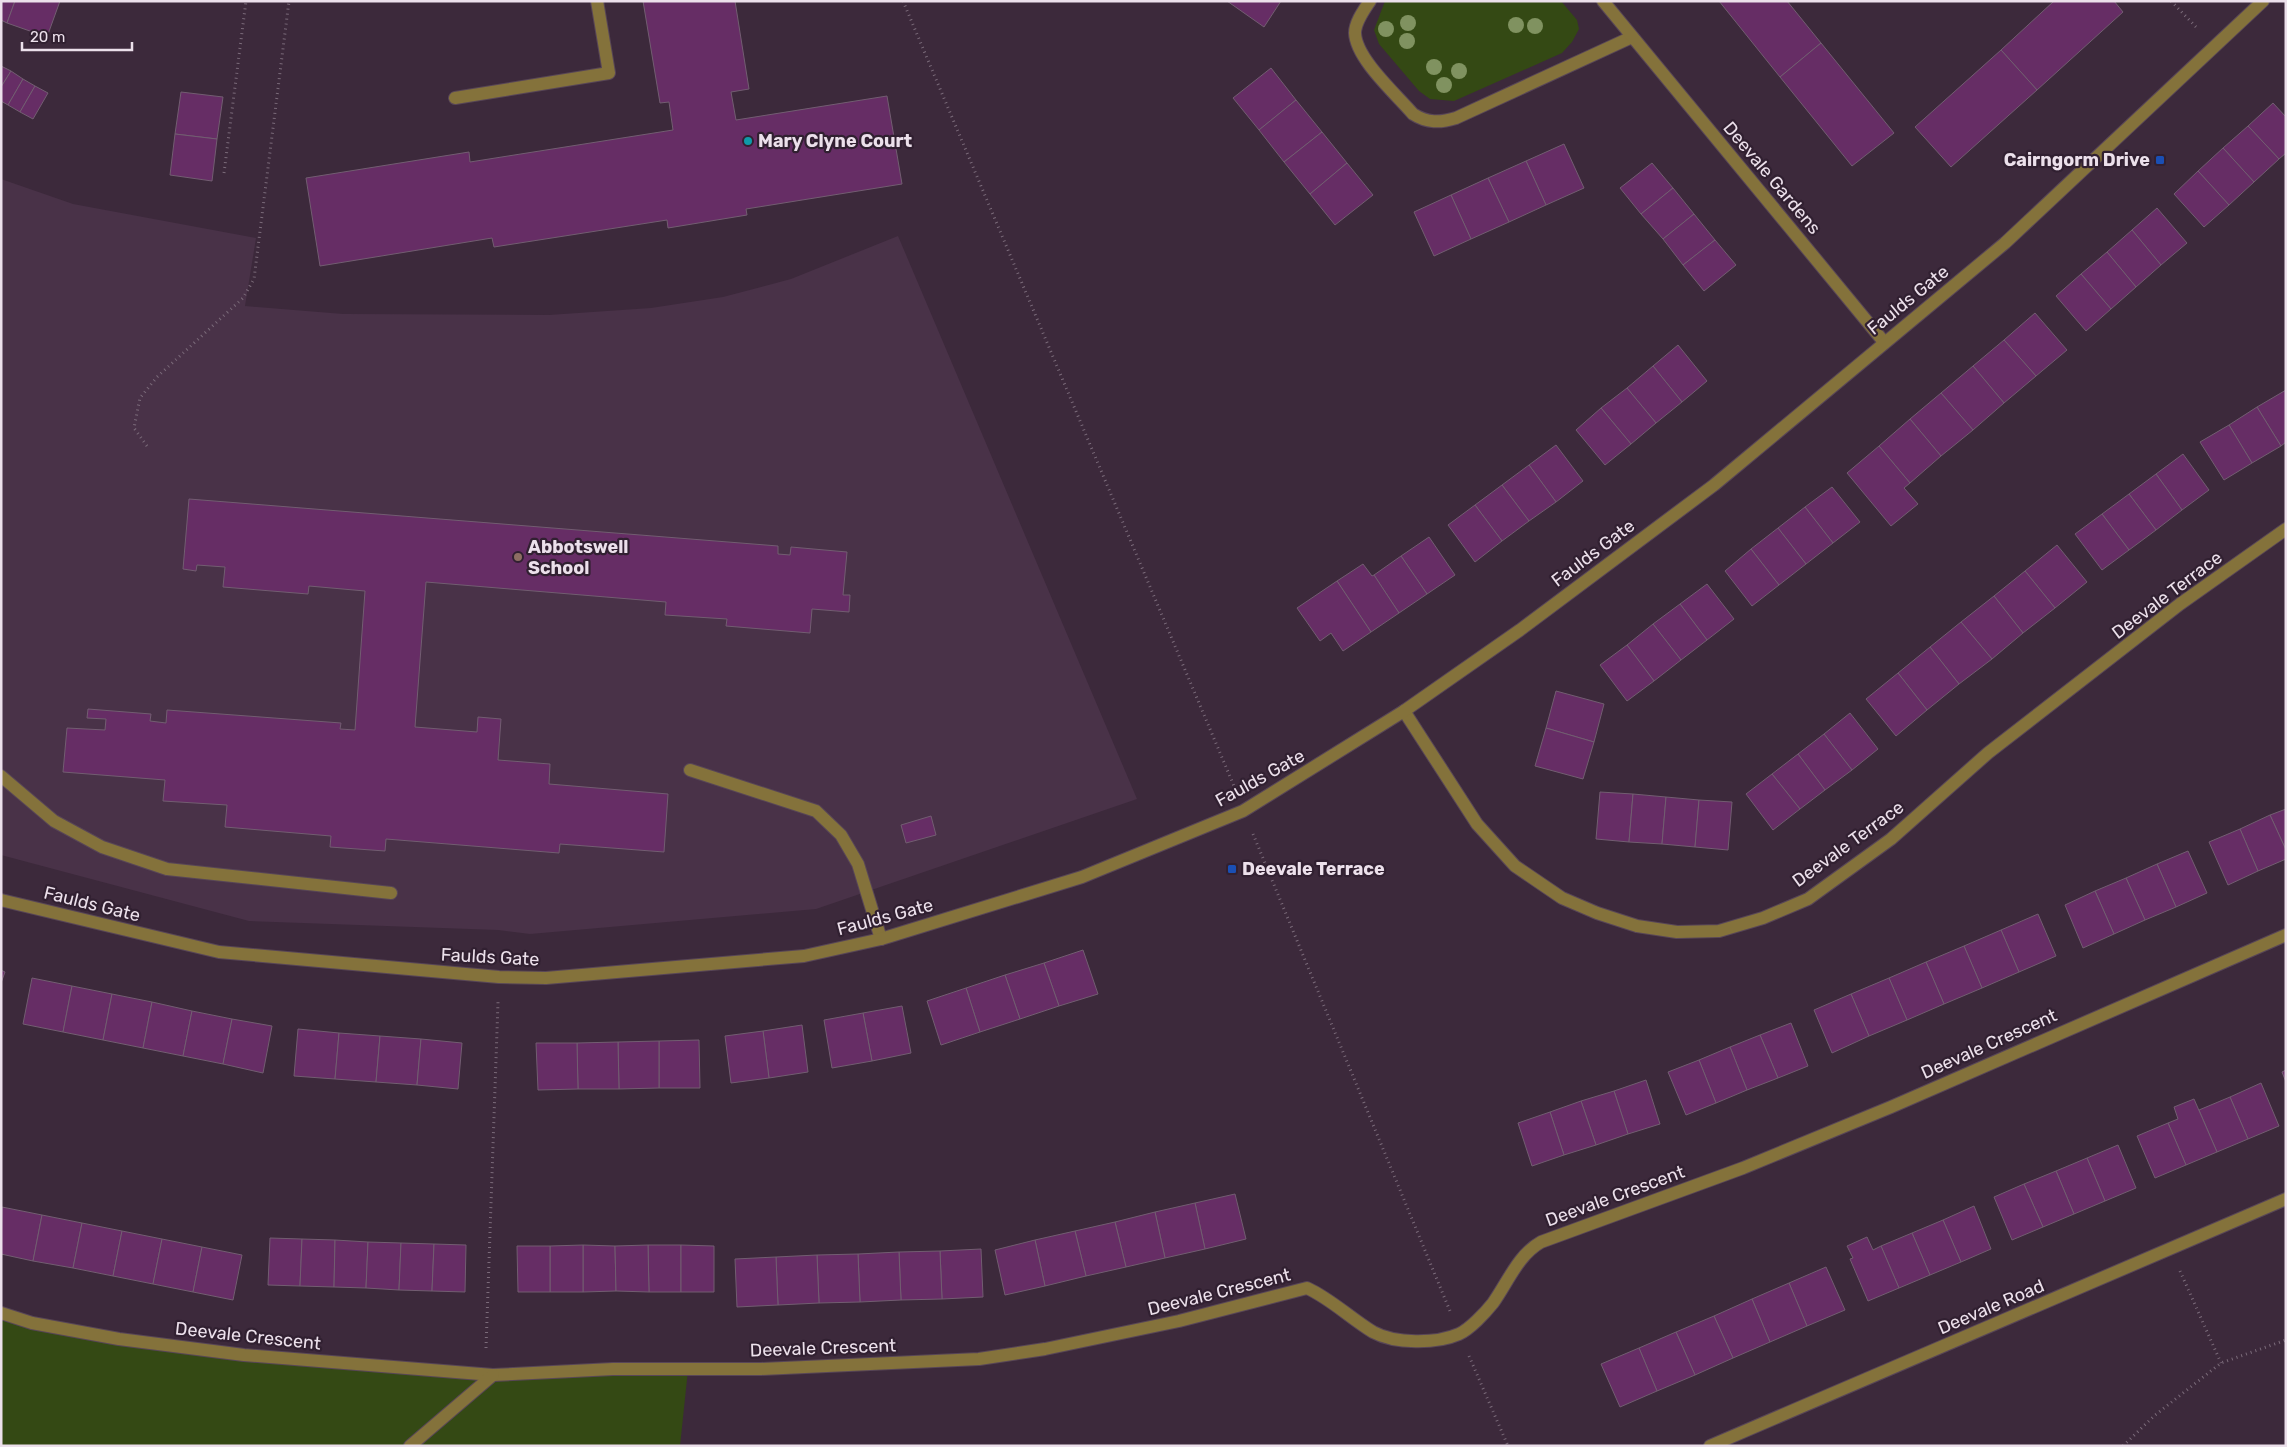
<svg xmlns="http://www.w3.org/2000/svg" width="2287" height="1447" viewBox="0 0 2287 1447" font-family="Rubik,sans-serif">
	<rect width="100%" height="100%" fill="#3c293b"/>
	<polygon fill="#493248" points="1,179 73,204 256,238 245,306 343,314 549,315 651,308 723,297 791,279 898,236 1137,799 816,909 530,934 498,930 249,921 1,855"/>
	<g fill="#344914">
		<polygon points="1385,1 1561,1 1577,20 1579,29 1572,42 1562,53 1454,101 1430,99 1419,91 1379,44 1374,30"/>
		<polygon points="1,1313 119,1339 493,1375 688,1370 680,1446 1,1446"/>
	</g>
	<g fill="#662d65" stroke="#725d71">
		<polygon points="1,1 15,1 7,23 1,20"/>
		<polygon points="15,1 60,1 47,37 7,23"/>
		<polygon points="643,1 735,1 749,89 731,92 736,120 887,96 902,184 746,209 747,215 668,228 667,220 494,247 492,238 320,266 306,178 469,152 470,162 673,130 669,102 660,103"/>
		<polygon points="1227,1 1281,1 1264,27"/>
		<polygon points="1719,1 1787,1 1821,43 1780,77"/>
		<polygon points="2054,1 2114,1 2123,12 2037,90 2001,50"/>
		<polygon points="1821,43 1894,133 1852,166 1780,77"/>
		<polygon points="2001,50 2037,90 1951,167 1915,127"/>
		<polygon points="1,66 11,71 1,87"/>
		<polygon points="1271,68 1296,100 1259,130 1233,98"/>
		<polygon points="11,71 23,79 8,105 1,101 1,87"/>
		<polygon points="23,79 35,86 20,112 8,105"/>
		<polygon points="35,86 48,93 33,119 20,112"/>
		<polygon points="181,92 223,97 217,139 175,134"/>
		<polygon points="1296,100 1322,132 1284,162 1259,130"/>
		<polygon points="2273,103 2286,117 2286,153 2279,159 2248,126"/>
		<polygon points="2248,126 2279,159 2254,182 2223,148"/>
		<polygon points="1322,132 1347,163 1310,194 1284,162"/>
		<polygon points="175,134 217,139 212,181 170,175"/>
		<polygon points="1564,144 1584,188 1546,205 1526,161"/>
		<polygon points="2223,148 2254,182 2229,205 2198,171"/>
		<polygon points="1526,161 1546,205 1509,222 1488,178"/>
		<polygon points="1347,163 1373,195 1335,225 1310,194"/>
		<polygon points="1652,163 1673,188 1641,214 1620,188"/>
		<polygon points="2198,171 2229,205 2204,227 2174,194"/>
		<polygon points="1488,178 1509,222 1471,239 1451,195"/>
		<polygon points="1673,188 1694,214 1663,239 1641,214"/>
		<polygon points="1451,195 1471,239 1434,256 1414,212"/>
		<polygon points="2157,208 2187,243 2161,265 2132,230"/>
		<polygon points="1694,214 1715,240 1683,265 1663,239"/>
		<polygon points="2132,230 2161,265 2136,287 2107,252"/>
		<polygon points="1715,240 1736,265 1704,291 1683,265"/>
		<polygon points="2107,252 2136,287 2111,309 2081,274"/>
		<polygon points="2081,274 2111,309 2086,331 2056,296"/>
		<polygon points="2035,313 2067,350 2036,376 2004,340"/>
		<polygon points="2004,340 2036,376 2004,403 1973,366"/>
		<polygon points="1678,345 1707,381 1682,402 1653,366"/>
		<polygon points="1653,366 1682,402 1656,423 1627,388"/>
		<polygon points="1973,366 2004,403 1973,430 1941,393"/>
		<polygon points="1627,388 1656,423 1631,444 1601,408"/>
		<polygon points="2286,390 2286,442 2281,446 2257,407"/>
		<polygon points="1941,393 1973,430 1941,456 1910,419"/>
		<polygon points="2257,407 2281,446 2252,463 2229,425"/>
		<polygon points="1601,408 1631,444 1605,465 1576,430"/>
		<polygon points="1910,419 1941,456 1910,483 1879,446"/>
		<polygon points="2229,425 2252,463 2224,480 2200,442"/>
		<polygon points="1556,445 1583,481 1556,502 1529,465"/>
		<polygon points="1879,446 1910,483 1904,488 1918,504 1891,526 1847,473"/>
		<polygon points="2183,454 2209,490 2182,510 2156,474"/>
		<polygon points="1529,465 1556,502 1529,521 1502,485"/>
		<polygon points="2156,474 2182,510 2156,530 2129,494"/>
		<polygon points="1502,485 1529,521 1502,541 1475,505"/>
		<polygon points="1832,487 1860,522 1833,543 1805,507"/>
		<polygon points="2129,494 2156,530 2129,550 2102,514"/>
		<polygon points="189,499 778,546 778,554 790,555 791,547 847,552 843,595 850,595 849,612 812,609 810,633 726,626 727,619 665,615 666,602 426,582 415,727 477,732 478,717 501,719 498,760 550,764 549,784 668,794 664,852 560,844 559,853 386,839 385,851 330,847 331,836 225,827 227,805 163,801 165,780 63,772 67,728 105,730 106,719 87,718 88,709 151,714 150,721 166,723 167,710 341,723 340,729 355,730 365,591 309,586 308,594 223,587 225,567 197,565 196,571 183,569"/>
		<polygon points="1475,505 1502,541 1475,562 1448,525"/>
		<polygon points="1805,507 1833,543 1806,564 1778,528"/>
		<polygon points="2102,514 2129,550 2102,570 2075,534"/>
		<polygon points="1778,528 1806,564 1779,585 1751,549"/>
		<polygon points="1429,537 1455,575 1427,594 1401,556"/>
		<polygon points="2057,545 2087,582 2055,608 2025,571"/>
		<polygon points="1751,549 1779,585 1752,606 1725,571"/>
		<polygon points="1401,556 1427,594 1399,613 1374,575"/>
		<polygon points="1363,564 1372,576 1374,575 1399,613 1371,632 1337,581"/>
		<polygon points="2025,571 2055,608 2023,633 1994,596"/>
		<polygon points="1337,581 1371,632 1343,651 1331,633 1320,641 1297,608"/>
		<polygon points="1707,584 1734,619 1707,640 1680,604"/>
		<polygon points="1994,596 2023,633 1992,659 1961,622"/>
		<polygon points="1680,604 1707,640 1681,660 1653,624"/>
		<polygon points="1961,622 1992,659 1959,684 1930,647"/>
		<polygon points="1653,624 1681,660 1654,681 1627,645"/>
		<polygon points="1627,645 1654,681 1627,701 1600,665"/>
		<polygon points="1930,647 1959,684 1927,710 1898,673"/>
		<polygon points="1898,673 1927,710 1896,736 1866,699"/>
		<polygon points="1556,691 1604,704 1594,742 1546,728"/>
		<polygon points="1850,713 1878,749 1852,770 1824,734"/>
		<polygon points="1546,728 1594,742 1583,779 1535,766"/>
		<polygon points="1824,734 1852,770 1825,790 1798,754"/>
		<polygon points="1798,754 1825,790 1800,809 1772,774"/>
		<polygon points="1772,774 1800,809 1773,830 1746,794"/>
		<polygon points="1600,792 1633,794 1629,842 1596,839"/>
		<polygon points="1633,794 1666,797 1662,844 1629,842"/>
		<polygon points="1666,797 1699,800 1695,847 1662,844"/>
		<polygon points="1699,800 1732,802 1728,850 1695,847"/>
		<polygon points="2286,809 2286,850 2270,815"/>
		<polygon points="2270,815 2286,850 2286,859 2258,871 2240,829"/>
		<polygon points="931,816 936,835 906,843 901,825"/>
		<polygon points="2240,829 2258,871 2228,885 2209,842"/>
		<polygon points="2188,851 2207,893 2176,907 2157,864"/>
		<polygon points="2157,864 2176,907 2145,920 2126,878"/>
		<polygon points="2126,878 2145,920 2114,934 2095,891"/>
		<polygon points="2095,891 2114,934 2083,948 2065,905"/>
		<polygon points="2038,914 2056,956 2019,972 2001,930"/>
		<polygon points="2001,930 2019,972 1982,988 1964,946"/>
		<polygon points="1964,946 1982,988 1944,1004 1926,962"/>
		<polygon points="1083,950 1098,994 1059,1006 1044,963"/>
		<polygon points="1926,962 1944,1004 1907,1020 1889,978"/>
		<polygon points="1044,963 1059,1006 1020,1019 1005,975"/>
		<polygon points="1,970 5,972 1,983"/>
		<polygon points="1005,975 1020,1019 980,1032 966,988"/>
		<polygon points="32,978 72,986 63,1032 23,1024"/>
		<polygon points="1889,978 1907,1020 1869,1036 1851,994"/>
		<polygon points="72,986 112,994 103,1040 63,1032"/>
		<polygon points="966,988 980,1032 941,1045 927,1001"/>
		<polygon points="112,994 152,1002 143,1048 103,1040"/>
		<polygon points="1851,994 1869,1036 1832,1053 1814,1010"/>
		<polygon points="152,1002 192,1011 183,1056 143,1048"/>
		<polygon points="902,1006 911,1053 872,1061 863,1013"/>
		<polygon points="192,1011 232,1019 223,1064 183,1056"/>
		<polygon points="863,1013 872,1061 832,1068 824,1020"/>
		<polygon points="232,1019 272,1026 263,1073 223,1064"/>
		<polygon points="1791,1023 1808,1066 1778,1078 1760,1035"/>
		<polygon points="802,1025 808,1072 769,1078 763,1031"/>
		<polygon points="298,1029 339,1033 335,1079 294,1076"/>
		<polygon points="763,1031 769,1078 731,1083 725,1036"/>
		<polygon points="339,1033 380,1036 376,1082 335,1079"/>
		<polygon points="1760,1035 1778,1078 1747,1090 1730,1047"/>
		<polygon points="380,1036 421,1039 417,1085 376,1082"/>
		<polygon points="421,1039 462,1043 458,1089 417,1085"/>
		<polygon points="699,1040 700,1088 659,1088 659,1041"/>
		<polygon points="659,1041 659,1088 619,1089 618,1042"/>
		<polygon points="618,1042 619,1089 578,1089 577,1043"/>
		<polygon points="536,1043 577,1043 578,1089 538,1090"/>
		<polygon points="1730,1047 1747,1090 1716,1103 1699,1060"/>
		<polygon points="1699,1060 1716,1103 1686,1115 1668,1072"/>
		<polygon points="2286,1070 2286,1082 2282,1072"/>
		<polygon points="1646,1080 1660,1124 1628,1134 1614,1091"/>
		<polygon points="2261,1083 2279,1126 2248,1139 2230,1097"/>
		<polygon points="1614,1091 1628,1134 1596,1145 1581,1101"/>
		<polygon points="2230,1097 2248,1139 2217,1152 2199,1110"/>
		<polygon points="2194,1099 2217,1152 2186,1165 2168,1123 2178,1119 2174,1107"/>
		<polygon points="1581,1101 1596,1145 1564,1155 1550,1112"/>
		<polygon points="1550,1112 1564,1155 1532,1166 1518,1123"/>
		<polygon points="2168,1123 2186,1165 2155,1178 2137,1136"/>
		<polygon points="2118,1145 2136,1188 2105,1201 2087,1158"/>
		<polygon points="2087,1158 2105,1201 2074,1214 2056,1171"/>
		<polygon points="2056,1171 2074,1214 2043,1227 2024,1184"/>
		<polygon points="2024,1184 2043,1227 2012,1240 1994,1197"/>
		<polygon points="1235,1194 1246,1239 1205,1249 1195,1203"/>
		<polygon points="1195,1203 1205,1249 1165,1258 1155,1212"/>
		<polygon points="1974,1206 1991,1249 1961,1262 1943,1220"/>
		<polygon points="2,1207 42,1215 33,1261 1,1254"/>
		<polygon points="1155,1212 1165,1258 1126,1267 1115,1222"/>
		<polygon points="42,1215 82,1223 73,1268 33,1261"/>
		<polygon points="1943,1220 1961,1262 1930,1275 1912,1233"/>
		<polygon points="1115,1222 1126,1267 1086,1276 1075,1231"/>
		<polygon points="82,1223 122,1231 113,1276 73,1268"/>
		<polygon points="122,1231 162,1239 153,1284 113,1276"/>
		<polygon points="1075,1231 1086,1276 1045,1286 1035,1240"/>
		<polygon points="1912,1233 1930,1275 1899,1288 1881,1246"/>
		<polygon points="1867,1237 1873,1250 1881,1246 1899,1288 1868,1301 1850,1259 1853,1258 1847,1246"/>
		<polygon points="270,1238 302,1239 300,1286 268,1285"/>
		<polygon points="162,1239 202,1247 193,1292 153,1284"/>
		<polygon points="302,1239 335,1240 334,1287 300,1286"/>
		<polygon points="335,1240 368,1242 366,1288 334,1287"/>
		<polygon points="1035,1240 1045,1286 1005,1295 995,1250"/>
		<polygon points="368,1242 401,1243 399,1290 366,1288"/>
		<polygon points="401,1243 434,1244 432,1291 399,1290"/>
		<polygon points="434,1244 466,1245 465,1292 432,1291"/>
		<polygon points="583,1245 615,1246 616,1291 583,1292"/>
		<polygon points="583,1245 583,1292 550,1292 550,1246"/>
		<polygon points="648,1245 681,1245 681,1292 649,1292"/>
		<polygon points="648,1245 649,1292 616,1291 615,1246"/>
		<polygon points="681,1245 714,1246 714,1292 681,1292"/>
		<polygon points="517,1246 550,1246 550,1292 518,1292"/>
		<polygon points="202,1247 242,1255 233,1300 193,1292"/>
		<polygon points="981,1249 983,1297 942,1299 940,1251"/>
		<polygon points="940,1251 942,1299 901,1300 899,1252"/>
		<polygon points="899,1252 901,1300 860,1302 858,1254"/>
		<polygon points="858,1254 860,1302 819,1303 817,1255"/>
		<polygon points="817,1255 819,1303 778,1305 776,1257"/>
		<polygon points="776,1257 778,1305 737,1307 735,1259"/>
		<polygon points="1826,1267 1845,1310 1807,1326 1789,1283"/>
		<polygon points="1789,1283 1807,1326 1770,1342 1752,1299"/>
		<polygon points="1752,1299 1770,1342 1733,1358 1714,1316"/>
		<polygon points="1714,1316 1733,1358 1695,1375 1676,1332"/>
		<polygon points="1676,1332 1695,1375 1657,1391 1639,1348"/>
		<polygon points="1639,1348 1657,1391 1620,1407 1601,1364"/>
	</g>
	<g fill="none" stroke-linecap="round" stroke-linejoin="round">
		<g stroke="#584657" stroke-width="14">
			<g id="minor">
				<path d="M1370 1C1364 10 1355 22 1355 33 1356 59 1396 94 1413 114 1427 123 1440 123 1456 118L1632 37"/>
				<polyline points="1603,1 1884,342"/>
				<polyline points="455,98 609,73 597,1"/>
				<polyline points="1404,711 1477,824 1515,866 1562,898 1597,913 1637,926 1677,932 1719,931 1763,918 1808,899 1891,839 1988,753 2180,604 2286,529"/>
				<polyline points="690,770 816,811 841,835 858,864 881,939"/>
				<polyline points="1,776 54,821 102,847 167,869 391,893"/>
				<polyline points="1,900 219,952 499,977 546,978 804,956 881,939 1082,877 1243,811 1404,711 1520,630 1714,485 2005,243 2263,1"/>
				<path d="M1 1313 32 1323 119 1339 244 1355 493 1375 613 1369H761L979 1359 1045 1349 1179 1321 1307 1288C1331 1299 1350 1318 1373 1332 1395 1344 1436 1344 1459 1334 1470 1329 1485 1313 1493 1303 1508 1282 1518 1255 1541 1242L1743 1168 1891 1107 2286 935"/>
				<polyline points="410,1446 493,1375"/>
				<polyline points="1710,1446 2286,1199"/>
			</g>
		</g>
		<g stroke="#7b6b7a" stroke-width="3" stroke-dasharray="1 4" stroke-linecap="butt">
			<polyline points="903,1 1234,786"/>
			<polyline points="2171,1 2198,29"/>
			<polyline points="224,173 246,1"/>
			<polyline points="147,446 134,428 140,398 157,377 243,298 254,279 289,1"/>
			<polyline points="1253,834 1450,1311"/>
			<polyline points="2180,1271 2221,1363"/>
			<polyline points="486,1348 498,1002"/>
			<polyline points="1469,1356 1508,1446"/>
			<polyline points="2123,1446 2154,1416 2221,1363 2286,1340"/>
		</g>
		<use href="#minor" stroke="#84723b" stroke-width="12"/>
	</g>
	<g fill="#809260">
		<circle cx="1408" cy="23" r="8"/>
		<circle cx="1516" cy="25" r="8"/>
		<circle cx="1535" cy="26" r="8"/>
		<circle cx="1386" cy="29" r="8"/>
		<circle cx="1407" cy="41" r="8"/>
		<circle cx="1434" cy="67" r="8"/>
		<circle cx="1459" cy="71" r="8"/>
		<circle cx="1444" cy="85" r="8"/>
	</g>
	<circle fill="#0f9aa8" stroke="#312031" stroke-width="2" cx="748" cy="141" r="5"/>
	<g fill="#1a4fb4" stroke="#312031" stroke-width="2">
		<rect x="2155" y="155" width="10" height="10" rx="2.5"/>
		<rect x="1227" y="864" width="10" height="10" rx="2.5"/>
	</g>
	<circle fill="#8d6e63" stroke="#312031" stroke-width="2" cx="518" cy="557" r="5"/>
	<g text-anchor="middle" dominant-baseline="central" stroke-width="4.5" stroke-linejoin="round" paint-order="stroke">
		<g font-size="18" font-weight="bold" fill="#ece0eb" stroke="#312031" text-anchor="start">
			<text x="758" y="141">Mary Clyne Court</text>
			<text x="2150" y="160" text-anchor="end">Cairngorm Drive</text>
			<text x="528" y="547">Abbotswell<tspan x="528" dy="21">School</tspan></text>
			<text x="1242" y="869">Deevale Terrace</text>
		</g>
		<g font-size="18" fill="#ece0eb" stroke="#312031">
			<text transform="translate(1772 178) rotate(50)">Deevale Gardens</text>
			<text transform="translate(1908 300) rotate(-39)">Faulds Gate</text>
			<text transform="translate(1593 553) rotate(-37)">Faulds Gate</text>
			<text transform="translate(2167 595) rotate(-37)">Deevale Terrace</text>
			<text transform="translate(1260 778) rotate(-29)">Faulds Gate</text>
			<text transform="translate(1848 844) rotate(-36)">Deevale Terrace</text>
			<text transform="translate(92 904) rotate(14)">Faulds Gate</text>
			<text transform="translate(885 917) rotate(-15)">Faulds Gate</text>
			<text transform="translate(490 957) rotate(3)">Faulds Gate</text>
			<text transform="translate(1989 1044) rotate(-24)">Deevale Crescent</text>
			<text transform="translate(1615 1196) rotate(-20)">Deevale Crescent</text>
			<text transform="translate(1219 1292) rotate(-14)">Deevale Crescent</text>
			<text transform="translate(1991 1307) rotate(-23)">Deevale Road</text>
			<text transform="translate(248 1336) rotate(6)">Deevale Crescent</text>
			<text transform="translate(823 1348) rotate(-2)">Deevale Crescent</text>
		</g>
	</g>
	<rect width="2287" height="1447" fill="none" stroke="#ece0eb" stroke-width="5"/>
	<path d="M22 42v8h110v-8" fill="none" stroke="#ece0eb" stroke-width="2.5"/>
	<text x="30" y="42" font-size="15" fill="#ece0eb" stroke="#312031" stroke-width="4" paint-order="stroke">20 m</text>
</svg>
